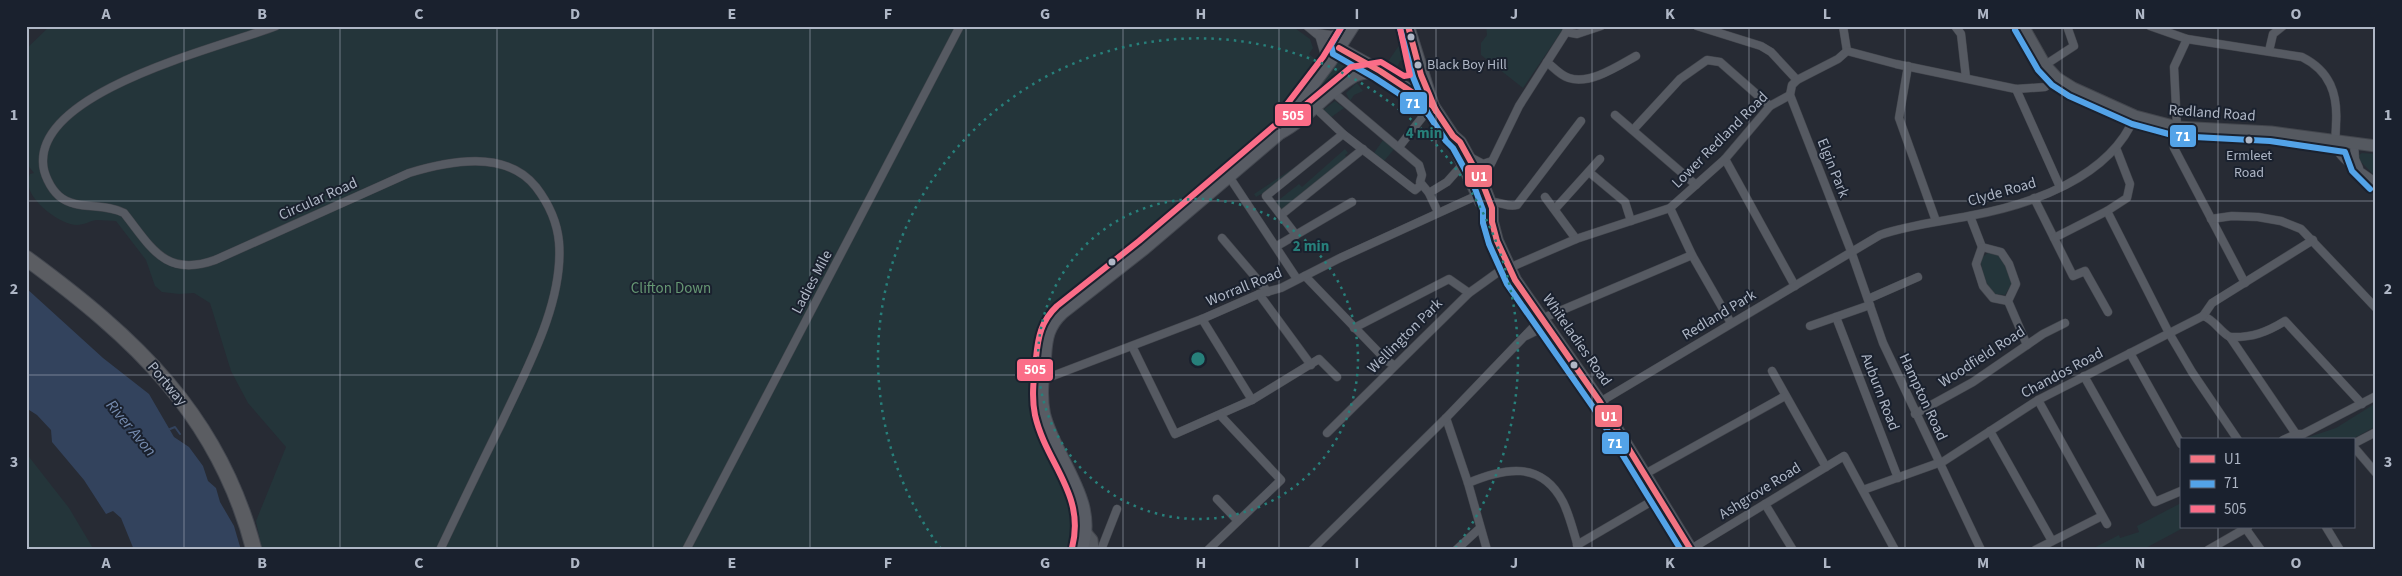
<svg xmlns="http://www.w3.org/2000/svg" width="2402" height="576" viewBox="0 0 2402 576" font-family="'Source Sans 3',sans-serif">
	<rect width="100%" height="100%" fill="#272b34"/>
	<g fill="#24353a">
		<path d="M50 26H1292L1310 39 1313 48 1309 54 1315 59 1305 77 1263 138 1227 173 1108 272 1041 343 1035 400 1039 416 1079 507V534L1073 550H262L256 521 286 447 248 403 231 371 210 303 194 293 179 294 162 292 155 286 146 260 116 221C110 221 103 220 96 220 90 221 84 225 77 225 59 225 19 195 30 174L34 173 26 163V49Z"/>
		<polygon points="1486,26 1565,26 1523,88 1481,55 1481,43 1487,35"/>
		<polygon points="1402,41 1404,48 1407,47 1411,60 1400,61 1395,72 1387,63"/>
		<polygon points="1339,59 1345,60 1353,68 1318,97 1316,97 1315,91"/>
		<polygon points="1357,83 1363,91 1354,95 1350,101 1346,93"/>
		<polygon points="1335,101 1344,108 1330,118 1323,110"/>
		<polygon points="1383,140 1395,148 1384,161 1374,153"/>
		<polygon points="1345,149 1348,153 1345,155 1347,158 1281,212 1275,203 1299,184 1302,187"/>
		<polygon points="2362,153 2376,154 2376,177 2359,160 2359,155"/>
		<polygon points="1301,163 1302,165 1263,195 1261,194 1256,197 1254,194"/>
		<polygon points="1989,252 1997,253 2005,263 2012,283 2005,295 1994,294 1984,279 1980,259"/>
		<polygon points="2376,403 2376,426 2351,440 2300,440 2336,428"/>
		<polygon points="26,453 69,508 94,550 26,550"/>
		<polygon points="2181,503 2181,527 2185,527 2142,550 2090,550 2119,535 2120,538 2139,532 2137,526"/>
	</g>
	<polygon fill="#33435d" points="26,288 103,358 149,394 174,437 189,447 203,466 208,481 216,488 220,502 234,526 241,550 134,550 121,518 113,511 106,514 84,480 52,442 51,430 37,415 26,408"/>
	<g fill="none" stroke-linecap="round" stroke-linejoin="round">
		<polyline stroke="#33435d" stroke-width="2" points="170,429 175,427 180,434"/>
		<g stroke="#43464d" stroke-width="9">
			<g id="street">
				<path d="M276 26C222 47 41 89 43 162 43 173 50 188 59 196 76 211 104 202 124 213 151 247 165 278 215 260L409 173C448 161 506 149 536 187 549 204 557 221 559 242 564 303 526 370 501 424 480 466 460 508 440 550"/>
				<polyline points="1307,26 1330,45 1339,48"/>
				<polyline points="1697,26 1761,46 1771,52 1797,80"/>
				<polyline points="1843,26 1847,51"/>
				<polyline points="1955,26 1961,34 1966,78"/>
				<path d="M2150 26 2187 39 2302 57C2330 71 2338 94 2336 124 2336 133 2334 142 2338 151 2343 162 2366 174 2376 183"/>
				<polyline points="1566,32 1577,34 1601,26"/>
				<polyline points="1316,33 1331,35 1350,30"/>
				<polyline points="1320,38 1324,52 1323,68"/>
				<polyline points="1847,51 1838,59 1797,80 1792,85 1790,95 1851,251 1883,343 1981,550"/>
				<polyline points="1847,51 1896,64 2016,89 2045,87 2057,78"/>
				<polyline points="2269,51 2273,34 2283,26"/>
				<path d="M1547 62C1553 67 1561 76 1569 78 1590 85 1618 66 1636 56"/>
				<polyline points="2045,65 2074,46 2067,26"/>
				<polyline points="1908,66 1899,118 1936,221"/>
				<polyline points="2016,89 2060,187"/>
				<polyline points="1334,93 1419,165 1422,175 1420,182 1429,193 1436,208"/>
				<polyline points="1303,96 1343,134 1411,187 1415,190 1421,185"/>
				<polyline points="1615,115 1696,185"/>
				<polyline points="2171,126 2174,148 2245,283"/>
				<polyline points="2177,127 2174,67 2187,39"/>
				<polyline points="1633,130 1680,79 1707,60 1720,62 1770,106"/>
				<polyline points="2354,144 2355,159 2359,168"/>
				<polyline points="1399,147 1424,115 1433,107"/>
				<polyline points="1470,157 1483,164 1492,161"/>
				<polyline points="1725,159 1795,286"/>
				<polyline points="1589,172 1625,202 1631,221"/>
				<polyline points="1230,178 1297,279"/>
				<polyline points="1482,182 1519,106 1570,26"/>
				<polyline points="1429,193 1447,182 1464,163"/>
				<polyline points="1545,197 1576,239"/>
				<polyline points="2034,198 2073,276 2085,271 2108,312"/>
				<path d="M1490 202C1500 201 1508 208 1517 205L1581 121"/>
				<polyline points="1670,208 1692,255 1731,323"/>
				<polyline points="1555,209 1600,159"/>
				<polyline points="2107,211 2169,333 2192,372 2238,440"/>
				<polyline points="1281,215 1363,149"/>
				<polyline points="1970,216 1982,247"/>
				<polyline points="2211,219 2232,216 2258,217 2281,221 2301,229 2376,308"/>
				<polyline points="1296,235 1266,196 1343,134"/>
				<polyline points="1222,238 1268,292"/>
				<polyline points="2054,238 2107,211 2127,198 2130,184 2116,148"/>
				<polyline points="1277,246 1352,202"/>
				<polyline points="1982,247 2001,252 2009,264 2016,284 2008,301"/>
				<polyline points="1982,247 1976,264 1983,286 1993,298 2008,301"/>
				<polyline points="1509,268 1576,239 1670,208 1725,159 1770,106 1790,95"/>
				<polyline points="1305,276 1387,361 1394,365"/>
				<polyline points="1259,294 1311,365"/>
				<polyline points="1868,299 1918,277"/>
				<polyline points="2008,301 2027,345"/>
				<path d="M2203 316C2214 319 2220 332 2230 337L2296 434"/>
				<polyline points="2203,316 2212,303 2313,240"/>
				<polyline points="1836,317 1898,478"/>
				<polyline points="1202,319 1252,400"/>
				<polyline points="1810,326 1870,305"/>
				<polyline points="1354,328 1449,279 1469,293"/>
				<polyline points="1526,336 1546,326"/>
				<path d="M2230 337C2252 338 2267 332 2285 321L2362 404"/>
				<polyline points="1132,346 1175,434 1252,400 1319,359 1337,377"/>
				<polyline points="2130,353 2181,444"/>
				<polyline points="1772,371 1826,467"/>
				<polyline points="2084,376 2155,502 2181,491"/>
				<polyline points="1042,380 1202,319 1259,294 1281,288 1340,258 1478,195"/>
				<polyline points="2038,400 2107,524"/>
				<path d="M1600 402 1880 235C1909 225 1939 222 1969 216 2030 205 2110 178 2135 116"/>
				<polyline points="1915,414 1973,382 2043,334 2065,323"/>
				<polyline points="1446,418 1468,483 1487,550"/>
				<polyline points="1990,431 2052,541"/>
				<polyline points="1327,433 1469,293 1508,265"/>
				<polyline points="2283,440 2296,434 2303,434 2376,396"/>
				<polyline points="2353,444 2376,432"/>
				<polyline points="2353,446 2376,473"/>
				<polyline points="1645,474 1785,396"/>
				<path d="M1468 483C1504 468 1541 460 1563 502 1570 516 1574 534 1579 550"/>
				<polyline points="1863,490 1944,461 2038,400 2203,316"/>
				<polyline points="1217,499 1238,521"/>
				<polyline points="1765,504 1793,550"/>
				<polyline points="2326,527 2340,550"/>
				<polyline points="2246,529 2261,550"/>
				<polyline points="1577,545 1659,497"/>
				<polyline points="1691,549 1844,456 1895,550"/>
				<polyline points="686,550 960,26"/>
				<polyline points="1101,550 1117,509"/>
				<polyline points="1208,550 1281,480 1220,415"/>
				<polyline points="1312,550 1446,418 1541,319 1692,255"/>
				<polyline points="1456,550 1480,528"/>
				<polyline points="2035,550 2102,516"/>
				<polyline points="2208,550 2248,527"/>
			</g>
		</g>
		<g stroke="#43464d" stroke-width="13">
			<g id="secondary">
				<polyline points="2023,26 2045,65 2057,78 2073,88 2135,116 2177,127 2271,132 2376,146"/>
				<polyline points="1087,534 1092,540 1093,550"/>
			</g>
		</g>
		<g stroke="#444850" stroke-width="14">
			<g id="primary">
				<polyline points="1408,26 1433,106"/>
				<polyline points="1339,48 1380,71 1433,106 1453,136 1460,142 1482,182 1492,208 1492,222 1497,241 1515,280 1600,402 1691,550"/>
				<polyline points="1280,133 1287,119 1330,62 1353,26"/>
				<polyline points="1457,151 1481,202"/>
				<path d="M1081 550C1100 502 1055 459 1044 414 1040 395 1043 376 1045 357 1046 339 1048 326 1062 313L1145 248 1280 133C1307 119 1328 91 1354 76 1361 72 1371 72 1380 71"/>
			</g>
		</g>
		<g stroke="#43474f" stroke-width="17">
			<path id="highway" d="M26 258C135 338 219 415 254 550"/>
		</g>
		<use href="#street" stroke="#565a62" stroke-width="8"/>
		<use href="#secondary" stroke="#555960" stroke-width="11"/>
		<use href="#primary" stroke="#585c64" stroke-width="12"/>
		<use href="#highway" stroke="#5b5d62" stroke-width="15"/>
		<g stroke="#1a212e" stroke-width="10">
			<g id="bus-1">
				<polyline points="1408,26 1421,75 1436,111"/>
				<polyline points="1339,48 1380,71 1433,106 1453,136 1460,142 1482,182 1492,208 1492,222 1497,241 1515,280 1600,402 1691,550"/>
			</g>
		</g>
		<g stroke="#1a212e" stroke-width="10">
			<g id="bus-2">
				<polyline points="1342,26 1331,45 1333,54 1375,78 1427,112 1446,141 1453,148 1474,186 1483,210 1483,223 1489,244 1507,284 1593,407 1681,550"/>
				<polyline points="1400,28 1413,77 1428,114"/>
				<polyline points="2015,30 2038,70 2052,85 2069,96 2132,124 2176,136 2270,141 2345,152 2352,171 2370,189"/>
			</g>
		</g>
		<g stroke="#1a212e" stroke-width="10">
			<g id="bus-3">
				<polyline points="1281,112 1323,57 1342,26"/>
				<path d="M1072 548C1086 494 1046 464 1035 415 1031 396 1034 377 1036 358 1038 337 1041 321 1057 306L1139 241 1274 126 1286 121 1351 67 1381 62 1404 76 1410 75 1400 28"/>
			</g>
		</g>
		<use href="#bus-1" stroke="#f37482" stroke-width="6"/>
		<use href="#bus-2" stroke="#53a3e8" stroke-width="6"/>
		<use href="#bus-3" stroke="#fb6d88" stroke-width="6"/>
	</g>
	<path fill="none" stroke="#afb7c6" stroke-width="1" stroke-opacity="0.55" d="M184 26V550M340 26V550M497 26V550M653 26V550M810 26V550M966 26V550M1123 26V550M1279 26V550M1436 26V550M1592 26V550M1749 26V550M1905 26V550M2062 26V550M2218 26V440M26 201H2376M26 375H2376M2218 527V550"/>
	<g fill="none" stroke="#27807b" stroke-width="2.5" stroke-dasharray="2.5 5">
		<circle cx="1198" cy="359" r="160"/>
		<path d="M941 549A320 320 0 1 1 1455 549"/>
	</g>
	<g fill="#afb7c6" stroke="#1a212e" stroke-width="2">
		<circle cx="1411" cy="37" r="4.5"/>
		<circle cx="1418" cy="65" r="4.5"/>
		<circle cx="2249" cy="140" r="4.5"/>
		<circle cx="1112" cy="262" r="4.5"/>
		<circle cx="1574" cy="365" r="4.5"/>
	</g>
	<g text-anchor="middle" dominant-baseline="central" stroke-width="4" stroke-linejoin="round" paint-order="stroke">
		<g font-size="14" fill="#afb7c6" stroke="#1a212e" text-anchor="start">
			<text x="1427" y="65">Black Boy Hill</text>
			<text x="2249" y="156" text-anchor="middle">Ermleet<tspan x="2249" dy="17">Road</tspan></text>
		</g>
		<g font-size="15" fill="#afb7c6" stroke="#1a212e">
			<text transform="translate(2212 113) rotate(4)">Redland Road</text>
			<text transform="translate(1720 140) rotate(-45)">Lower Redland Road</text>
			<text transform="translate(1833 168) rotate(68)">Elgin Park</text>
			<text transform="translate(2002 192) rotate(-16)">Clyde Road</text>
			<text transform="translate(318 199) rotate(-24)">Circular Road</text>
			<text transform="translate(812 282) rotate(-62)">Ladies Mile</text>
			<text transform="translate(1244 287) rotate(-22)">Worrall Road</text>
			<text transform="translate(1719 315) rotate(-31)">Redland Park</text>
			<text transform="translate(1405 336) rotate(-45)">Wellington Park</text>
			<text transform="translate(1577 340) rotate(55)">Whiteladies Road</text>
			<text transform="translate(1982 357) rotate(-33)">Woodfield Road</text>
			<text transform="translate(2062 373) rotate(-28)">Chandos Road</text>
			<text transform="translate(167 384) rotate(50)">Portway</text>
			<text transform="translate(1880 392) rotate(69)">Auburn Road</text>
			<text transform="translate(1923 397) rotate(65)">Hampton Road</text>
			<text transform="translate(1760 491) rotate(-32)">Ashgrove Road</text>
		</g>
		<g font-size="15" fill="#669773" stroke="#1a212e">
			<text x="671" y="288">Clifton Down</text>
		</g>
		<g font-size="16" font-style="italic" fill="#768caf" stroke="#1a212e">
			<text transform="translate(131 428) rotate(50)">River Avon</text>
		</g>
	</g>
	<circle cx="1198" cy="359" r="8" fill="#27807b" stroke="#1a212e" stroke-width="2.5"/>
	<g font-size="15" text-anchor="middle" font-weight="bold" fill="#27807b" stroke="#1a212e" stroke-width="4" stroke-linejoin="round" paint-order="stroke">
		<text x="1424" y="138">4 min</text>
		<text x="1311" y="251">2 min</text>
	</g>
	<g stroke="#1a212e" stroke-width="2">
		<rect x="1399" y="91" width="29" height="24" rx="5" fill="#53a3e8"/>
		<rect x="1274" y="103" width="38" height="24" rx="5" fill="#fb6d88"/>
		<rect x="2169" y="124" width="28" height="24" rx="5" fill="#53a3e8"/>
		<rect x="1464" y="164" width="29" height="24" rx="5" fill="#f37482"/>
		<rect x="1016" y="358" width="38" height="24" rx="5" fill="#fb6d88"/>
		<rect x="1594" y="404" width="29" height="24" rx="5" fill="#f37482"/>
		<rect x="1601" y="431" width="29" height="24" rx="5" fill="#53a3e8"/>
	</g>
	<g font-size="14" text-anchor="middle" font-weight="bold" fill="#fff">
		<text x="1413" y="108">71</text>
		<text x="1293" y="120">505</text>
		<text x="2183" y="141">71</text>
		<text x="1479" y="181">U1</text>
		<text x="1035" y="374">505</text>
		<text x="1609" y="421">U1</text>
		<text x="1615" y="448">71</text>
	</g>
	<rect width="2402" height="576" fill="none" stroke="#1a212e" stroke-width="55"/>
	<rect x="2180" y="438" width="175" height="90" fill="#1a212e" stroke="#565d6b"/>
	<rect x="2190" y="455" width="25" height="8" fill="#f37482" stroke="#565d6b"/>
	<text x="2224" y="464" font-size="15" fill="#afb7c6">U1</text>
	<rect x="2190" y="480" width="25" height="8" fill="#53a3e8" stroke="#565d6b"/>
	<text x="2224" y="488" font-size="15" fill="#afb7c6">71</text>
	<rect x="2190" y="505" width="25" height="8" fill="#fb6d88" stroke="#565d6b"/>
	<text x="2224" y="514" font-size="15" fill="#afb7c6">505</text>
	<rect x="28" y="28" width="2346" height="520" fill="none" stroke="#afb7c6" stroke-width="2"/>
	<g font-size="16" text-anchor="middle" font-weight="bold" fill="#afb7c6">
		<text x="106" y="19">A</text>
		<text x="262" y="19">B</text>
		<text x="419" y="19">C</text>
		<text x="575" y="19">D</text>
		<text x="732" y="19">E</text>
		<text x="888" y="19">F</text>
		<text x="1045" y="19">G</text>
		<text x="1201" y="19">H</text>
		<text x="1357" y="19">I</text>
		<text x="1514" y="19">J</text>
		<text x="1670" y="19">K</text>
		<text x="1827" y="19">L</text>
		<text x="1983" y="19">M</text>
		<text x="2140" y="19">N</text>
		<text x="2296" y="19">O</text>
		<text x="14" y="120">1</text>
		<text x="2388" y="120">1</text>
		<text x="14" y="294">2</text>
		<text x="2388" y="294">2</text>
		<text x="14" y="467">3</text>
		<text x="2388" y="467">3</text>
		<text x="106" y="568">A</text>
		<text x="262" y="568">B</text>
		<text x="419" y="568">C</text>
		<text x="575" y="568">D</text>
		<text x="732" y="568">E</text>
		<text x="888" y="568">F</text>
		<text x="1045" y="568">G</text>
		<text x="1201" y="568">H</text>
		<text x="1357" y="568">I</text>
		<text x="1514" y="568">J</text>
		<text x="1670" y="568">K</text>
		<text x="1827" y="568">L</text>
		<text x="1983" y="568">M</text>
		<text x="2140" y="568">N</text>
		<text x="2296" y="568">O</text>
	</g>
</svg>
